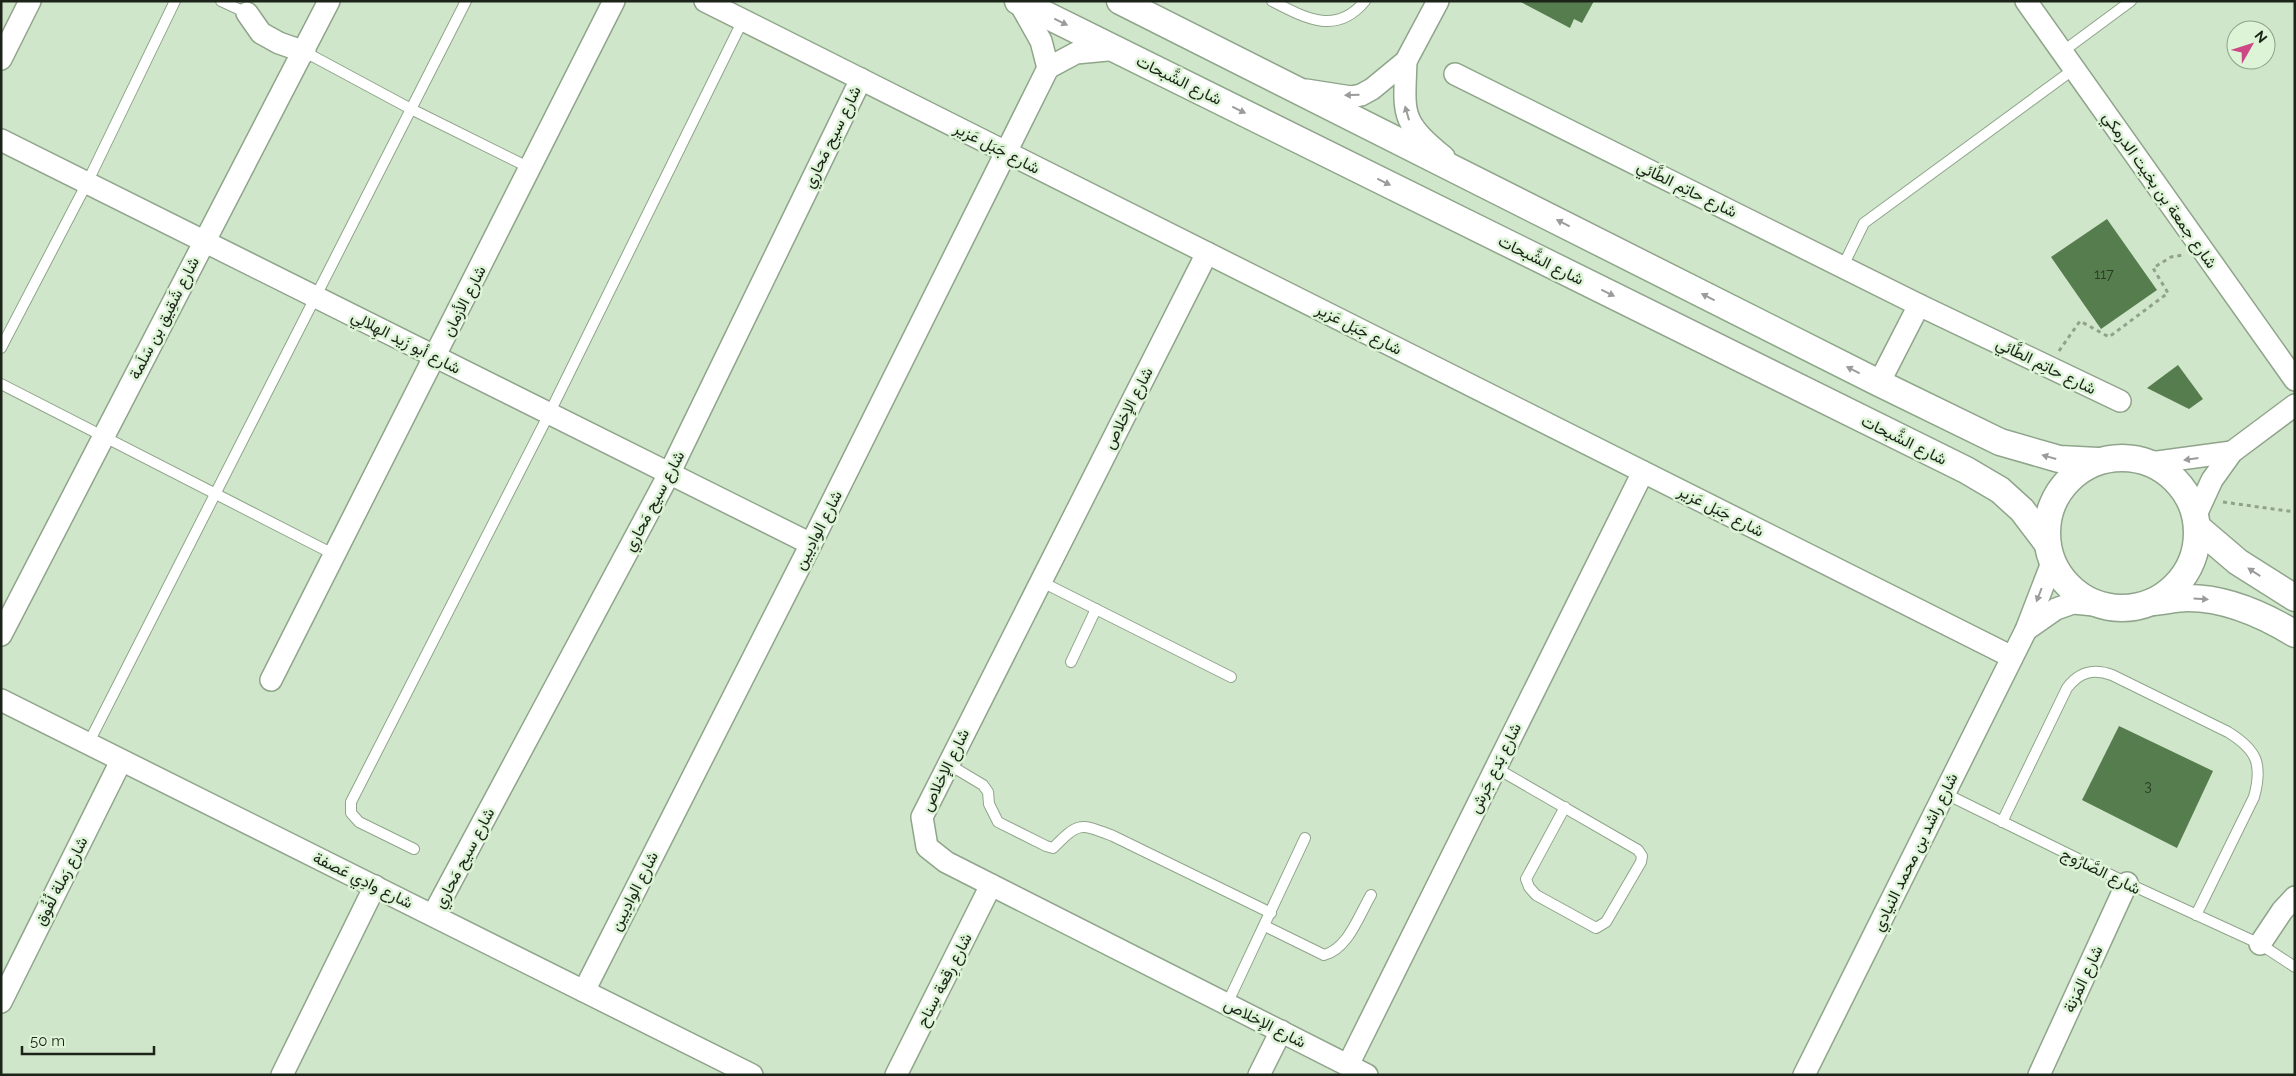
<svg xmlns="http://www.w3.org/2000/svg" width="2296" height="1076" viewBox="0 0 2296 1076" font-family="Raleway,Vazirmatn,sans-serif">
	<rect width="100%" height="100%" fill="#d0e6ca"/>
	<g fill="#567d4d">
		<polygon points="1519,1 1594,1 1582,23 1574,19 1570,28"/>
		<polygon points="2107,219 2157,290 2101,329 2051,257"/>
		<polygon points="2178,365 2203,399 2189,409 2147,388"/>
		<polygon points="2119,726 2213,771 2177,848 2082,800"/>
	</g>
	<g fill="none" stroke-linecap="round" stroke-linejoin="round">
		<g stroke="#8fa58b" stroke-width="12">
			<g id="service">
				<polyline points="221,1 247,13"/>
				<path d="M1272 1C1305 18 1336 36 1365 1"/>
				<polyline points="305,52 411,109 530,168"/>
				<polyline points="2062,52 2131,1"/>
				<polyline points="1843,266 1864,223 2074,69"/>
				<polyline points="1,348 87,183 175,1"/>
				<polyline points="1,384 335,555"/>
				<polyline points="1040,581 1231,677"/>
				<polyline points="1071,662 1096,609"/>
				<polyline points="88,744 466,1"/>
				<path d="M948 764 983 785 988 792 989 804 998 822 1046 846 1053 848C1079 822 1079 823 1113 836L1271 913"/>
				<polyline points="1496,768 1638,850 1642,856 1641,862 1606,922 1596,928 1536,895 1529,887 1526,879 1565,807"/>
				<polyline points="1944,793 2127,883 2260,944 2295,967"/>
				<path d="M2002 822 2067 688C2079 672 2093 668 2112 675L2228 732C2257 750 2263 764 2254 797L2196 915"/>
				<polyline points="414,849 359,822 351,813 351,802 549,414 743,20"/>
				<path d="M1265 926 1324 955C1348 949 1359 915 1371 895"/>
				<polyline points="1227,1004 1305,838"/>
			</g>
		</g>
		<g stroke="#8fa58b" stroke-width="24">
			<g id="minor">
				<polyline points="705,1 2012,657"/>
				<polyline points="2026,1 2295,380"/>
				<polyline points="1019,2 1041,41 1048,68"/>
				<polyline points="247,13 261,33 279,43 305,52"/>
				<polyline points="1,59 30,1"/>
				<path d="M1406 61C1404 115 1400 121 1444 157"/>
				<polyline points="1455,74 1919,305 2120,401"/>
				<polyline points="1306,90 1351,97 1361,95 1372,89 1406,61 1438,1"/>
				<polyline points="1,140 811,544"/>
				<polyline points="1207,253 922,817 927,847 946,862 1367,1075"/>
				<polyline points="1879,383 1919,305"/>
				<polyline points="2150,463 2232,452"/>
				<polyline points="2195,517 2212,480 2232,452 2295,405"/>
				<polyline points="2026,630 2056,609 2073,603 2105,606"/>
				<polyline points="1,635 329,1"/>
				<polyline points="271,680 614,1"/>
				<polyline points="1,700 752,1075"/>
				<polyline points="433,915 669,474 861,79"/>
				<polyline points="2260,944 2282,911 2295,897"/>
				<polyline points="584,991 811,544 1048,68 1076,53 1118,49"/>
				<polyline points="1,1002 121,761"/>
				<polyline points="1348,1065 1643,472"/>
				<polyline points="282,1075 375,886"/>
				<polyline points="896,1075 991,885"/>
				<polyline points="1259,1075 1281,1031"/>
				<polyline points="1804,1075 2026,630 2053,560"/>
				<polyline points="2039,1075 2127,883"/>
			</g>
		</g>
		<g stroke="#8fa58b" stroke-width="29">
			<g id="tertiary">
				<polyline points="1018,1 1966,470 2000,490 2022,510 2047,543"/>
				<polyline points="1120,1 1879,383 2000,442 2059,459 2098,461"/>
				<circle cx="2122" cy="533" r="75"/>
				<polyline points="2197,527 2238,562 2295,598"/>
				<path d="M2153 602C2165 601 2177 598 2188 598 2225 598 2264 615 2295 634"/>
			</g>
		</g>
		<g stroke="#91a28c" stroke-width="3" stroke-dasharray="4 4" stroke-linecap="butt">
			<polyline points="2059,351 2080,321 2109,337 2168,293 2153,268 2171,257 2183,255"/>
			<polyline points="2223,502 2295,512"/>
		</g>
		<use href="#service" stroke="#fff" stroke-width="10"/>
		<use href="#minor" stroke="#fff" stroke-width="21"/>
		<use href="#tertiary" stroke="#fff" stroke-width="26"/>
	</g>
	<defs><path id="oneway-solid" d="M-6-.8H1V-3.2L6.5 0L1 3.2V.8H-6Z" transform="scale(1.25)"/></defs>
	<g fill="#999c98">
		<use href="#oneway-solid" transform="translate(1061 22) rotate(26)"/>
		<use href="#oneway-solid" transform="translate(1352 95) rotate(178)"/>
		<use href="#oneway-solid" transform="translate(1239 110) rotate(26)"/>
		<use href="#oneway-solid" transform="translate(1407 113) rotate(-106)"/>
		<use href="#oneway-solid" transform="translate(1384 182) rotate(26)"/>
		<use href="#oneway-solid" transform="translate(1563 223) rotate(-153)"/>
		<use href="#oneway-solid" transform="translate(1608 293) rotate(26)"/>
		<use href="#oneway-solid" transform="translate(1708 297) rotate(-153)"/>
		<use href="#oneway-solid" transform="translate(1853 370) rotate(-153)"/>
		<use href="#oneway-solid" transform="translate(2049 457) rotate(-164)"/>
		<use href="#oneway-solid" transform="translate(2191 459) rotate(172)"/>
		<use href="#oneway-solid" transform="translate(2254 572) rotate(-147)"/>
		<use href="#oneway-solid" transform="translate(2039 595) rotate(111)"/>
		<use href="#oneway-solid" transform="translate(2201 599) rotate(4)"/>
	</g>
	<g text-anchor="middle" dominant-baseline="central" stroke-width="5" stroke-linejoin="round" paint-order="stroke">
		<g font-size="14" fill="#2a3a27">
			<text x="2104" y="274">117</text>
			<text x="2148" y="786">3</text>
		</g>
		<g font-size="16" fill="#1c241a" stroke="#ddf4d7">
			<text transform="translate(1179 80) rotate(26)">شارع الشَّبحات</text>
			<text transform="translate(832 137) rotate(-64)">شارع سيح مَحاري</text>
			<text transform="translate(997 148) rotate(27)">شارع جَبَل عَزير</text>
			<text transform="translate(1687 189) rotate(26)">شارع حاتِم الطَّائي</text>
			<text transform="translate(2160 190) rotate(55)">شارع جمعة بن بخيت الدرمكي</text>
			<text transform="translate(1541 260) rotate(26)">شارع الشَّبحات</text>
			<text transform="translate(464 301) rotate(-63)">شارع الأزمان</text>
			<text transform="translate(164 318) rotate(-63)">شارع شَقِيق بن سَلَمة</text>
			<text transform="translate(1359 329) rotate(27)">شارع جَبَل عَزير</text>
			<text transform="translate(406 342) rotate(27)">شارع أبو زَيد الهِلالِي</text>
			<text transform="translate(2046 366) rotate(26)">شارع حاتِم الطَّائي</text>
			<text transform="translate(1128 408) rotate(-63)">شارع الإخلاص</text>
			<text transform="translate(1904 440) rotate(26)">شارع الشَّبحات</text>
			<text transform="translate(654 501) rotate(-62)">شارع سيح مَحاري</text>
			<text transform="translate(1721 511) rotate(27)">شارع جَبَل عَزير</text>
			<text transform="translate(818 530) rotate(-63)">شارع الوادِيين</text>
			<text transform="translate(1495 768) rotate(-64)">شارع بَدع جَرش</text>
			<text transform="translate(945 770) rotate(-64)">شارع الإخلاص</text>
			<text transform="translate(1915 852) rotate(-64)">شارع راشد بن محمد النيادي</text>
			<text transform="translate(464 858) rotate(-62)">شارع سيح مَحاري</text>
			<text transform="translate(2101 871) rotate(26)">شارع الصَّارُوج</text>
			<text transform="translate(363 880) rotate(26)">شارع وادِي عَصفة</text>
			<text transform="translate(61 881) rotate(-63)">شارع رَملة لُفُوق</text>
			<text transform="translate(634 891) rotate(-63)">شارع الوادِيين</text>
			<text transform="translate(2083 979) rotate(-65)">شارع المَزنة</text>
			<text transform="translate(944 980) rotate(-63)">شارع رِقعة سِناح</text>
			<text transform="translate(1265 1023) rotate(27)">شارع الإخلاص</text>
		</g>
	</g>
	<rect width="2296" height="1076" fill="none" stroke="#1c241a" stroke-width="5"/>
	<g transform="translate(2251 45) rotate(51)"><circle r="24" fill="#ddf4d7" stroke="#90a18b"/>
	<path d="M0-4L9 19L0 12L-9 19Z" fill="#cd4686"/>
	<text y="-8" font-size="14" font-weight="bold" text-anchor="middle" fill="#1c241a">N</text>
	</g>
	<path d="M22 1046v8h132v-8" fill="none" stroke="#1c241a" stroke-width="2.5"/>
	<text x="30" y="1046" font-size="15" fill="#1c241a" stroke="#ddf4d7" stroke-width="4" paint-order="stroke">50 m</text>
</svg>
